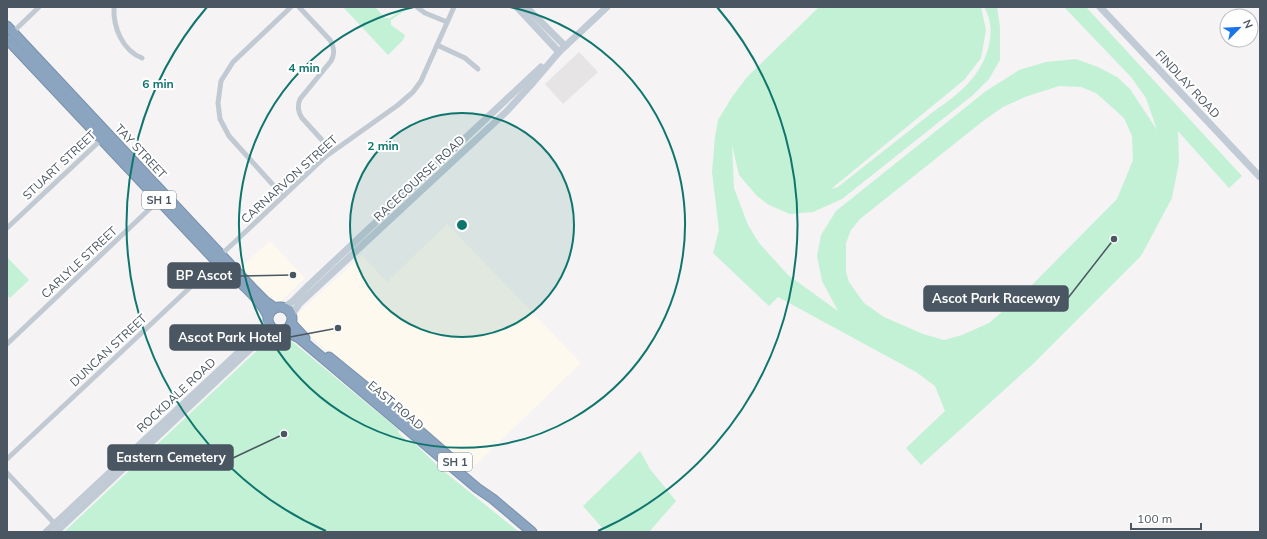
<svg xmlns="http://www.w3.org/2000/svg" width="1267" height="539" viewBox="0 0 1267 539" font-family="Mulish,sans-serif">
	<rect width="100%" height="100%" fill="#f5f3f3"/>
	<g fill="#fdf9ef">
		<polygon points="447,224 581,363 468,472 296,324 294,317 362,255 387,282"/>
		<polygon points="270,241 305,278 279,303 273,301 241,267"/>
	</g>
	<polygon fill="#e6e4e5" points="579,52 598,72 563,104 545,84"/>
	<g fill="#c3f1d5" fill-rule="evenodd">
		<polygon points="343,7 375,7 385,18 390,18 406,7 407,9 391,20 391,25 405,35 403,40 388,55"/>
		<path d="M819 7H981L986 30 981 58 964 80 831 189 838 187C868 163 899 139 929 115 944 104 964 91 975 75 989 57 997 28 984 7H997L1000 27V60L989 79 973 95 842 199 813 212 790 214 769 205 757 196 739 175 732 145 734 188 748 225 759 243 788 275 838 311 822 281 817 256 821 235 836 211 986 91 1019 70 1046 62 1076 59 1098 67 1117 77 1130 89 1157 130 1146 98 1131 77 1064 7H1086L1242 176 1229 188 1178 131 1179 162 1172 198 1141 256 1034 363 921 465 906 448 945 411 935 386 916 372 778 297 769 306 713 253 719 230 712 172 715 137 718 120 732 97 748 76ZM1059 86 1081 87 1096 93 1124 118 1132 136 1133 160 1117 199 1023 294 989 323 962 335 944 340 923 334 884 317 864 303 849 282 846 272V243L851 230 860 219 983 121 1003 107 1025 97Z"/>
		<polygon points="7,257 29,280 10,298 7,295"/>
		<path d="M277 336H283L289 339 399 430 398 432C401 436 404 439 409 441L410 439 441 469 519 532H64L265 343Z"/>
		<polygon points="640,451 650,469 676,501 649,532 605,531 583,506"/>
	</g>
	<g fill="none" stroke-linecap="round" stroke-linejoin="round">
		<g stroke="#7690ad" stroke-width="11">
			<g id="highway">
				<polyline points="7,26 254,290 265,301 275,308"/>
				<path d="M7 39 216 261C234 278 257 294 268 316"/>
				<circle cx="280" cy="319" r="12"/>
				<polyline points="291,323 305,338"/>
				<polyline points="283,330 299,338 477,488 493,499 532,532"/>
				<polyline points="329,357 415,427 461,467"/>
			</g>
		</g>
		<g stroke="#c1cad2" stroke-width="5">
			<path d="M114 7C113 27 122 50 142 58"/>
			<path d="M299 7 330 40C334 46 335 54 331 61L300 99C297 106 298 112 302 118L332 151"/>
			<polyline points="417,7 425,13 447,22"/>
			<polyline points="12,33 39,7"/>
			<polyline points="437,45 465,58 478,69"/>
			<polyline points="283,196 229,136 220,119 218,103 221,81 233,62 291,7"/>
			<polyline points="7,228 103,138"/>
			<polyline points="7,344 160,199"/>
			<polyline points="7,459 214,265 224,252 325,157 398,105 413,92 421,81 454,7"/>
			<polyline points="7,473 57,526"/>
		</g>
		<g stroke="#c1cbd6" stroke-width="7">
			<polyline points="517,7 559,52"/>
			<polyline points="526,7 565,46"/>
			<polyline points="1100,7 1260,177"/>
			<polyline points="284,308 293,301 309,285 541,67"/>
			<polyline points="291,316 299,304 507,111 530,86 559,52 607,7"/>
			<polyline points="46,532 242,349 258,335 268,322"/>
			<polyline points="56,532 260,340 275,330"/>
		</g>
		<use href="#highway" stroke="#8ba5c1" stroke-width="9"/>
	</g>
	<circle cx="462" cy="225" r="112" fill="#0f766e" fill-opacity=".12"/>
	<g fill="none" stroke="#0f766e" stroke-width="2">
		<circle cx="462" cy="225" r="112"/>
		<path d="M510 7A223 223 0 1 1 414 7"/>
		<path d="M326 531A335 335 0 0 1 207 7M717 7A335 335 0 0 1 598 531"/>
	</g>
	<g text-anchor="middle" dominant-baseline="central" stroke-width="4" stroke-linejoin="round" paint-order="stroke">
		<g fill="#fff" stroke="#808990" stroke-width="1">
			<rect x="142" y="191" width="34" height="18" rx="3"/>
			<rect x="438" y="453" width="34" height="18" rx="3"/>
		</g>
		<g font-size="11" font-weight="bold" fill="#4a5661">
			<text x="159" y="200">SH 1</text>
			<text x="455" y="462">SH 1</text>
		</g>
		<g font-size="12" fill="#4a5661" stroke="#fff">
			<text transform="translate(1188 84) rotate(47)">FINDLAY ROAD</text>
			<text transform="translate(141 151) rotate(47)">TAY STREET</text>
			<text transform="translate(59 165) rotate(-43)">STUART STREET</text>
			<text transform="translate(419 178) rotate(-43)">RACECOURSE ROAD</text>
			<text transform="translate(289 179) rotate(-42)">CARNARVON STREET</text>
			<text transform="translate(79 262) rotate(-43)">CARLYLE STREET</text>
			<text transform="translate(108 350) rotate(-43)">DUNCAN STREET</text>
			<text transform="translate(176 395) rotate(-43)">ROCKDALE ROAD</text>
			<text transform="translate(396 405) rotate(40)">EAST ROAD</text>
		</g>
	</g>
	<circle cx="462" cy="225" r="6" fill="#0f766e" stroke="#fff" stroke-width="2"/>
	<g font-size="12" text-anchor="middle" font-weight="bold" fill="#0f766e" stroke="#fff" stroke-width="4" stroke-linejoin="round" paint-order="stroke">
		<text x="304" y="72">4 min</text>
		<text x="158" y="88">6 min</text>
		<text x="383" y="150">2 min</text>
	</g>
	<path fill="none" stroke="#4a5661" stroke-width="1.5" d="M293 275L240 276M1114 239L1068 298M338 328L290 337M284 434L233 458"/>
	<g fill="#4a5661" stroke="#fff" stroke-width="1.5">
		<circle cx="293" cy="275" r="4"/>
		<circle cx="1114" cy="239" r="4"/>
		<circle cx="338" cy="328" r="4"/>
		<circle cx="284" cy="434" r="4"/>
	</g>
	<g fill="#4a5661" stroke="#4a5661" stroke-width="1.5">
		<rect x="168" y="263" width="72" height="25" rx="4"/>
		<rect x="924" y="286" width="144" height="25" rx="4"/>
		<rect x="170" y="325" width="120" height="25" rx="4"/>
		<rect x="108" y="445" width="125" height="25" rx="4"/>
	</g>
	<g font-size="13" text-anchor="middle" font-weight="bold" fill="#fff">
		<text x="204" y="280">BP Ascot</text>
		<text x="996" y="303">Ascot Park Raceway</text>
		<text x="230" y="342">Ascot Park Hotel</text>
		<text x="171" y="462">Eastern Cemetery</text>
	</g>
	<rect width="1267" height="539" fill="none" stroke="#4a5661" stroke-width="16"/>
	<g transform="translate(1239 28) rotate(66)"><circle r="19" fill="#ffffff" stroke="#b7bbc0"/>
	<path d="M0-3L7 15L0 10L-7 15Z" fill="#1a73e8"/>
	<text y="-6" font-size="11" font-weight="bold" text-anchor="middle" fill="#4a5661">N</text>
	</g>
	<path d="M1131 523v6h70v-6" fill="none" stroke="#4a5661" stroke-width="2"/>
	<text x="1137" y="523" font-size="12" fill="#4a5661" stroke="#ffffff" stroke-width="3" paint-order="stroke">100 m</text>
</svg>
